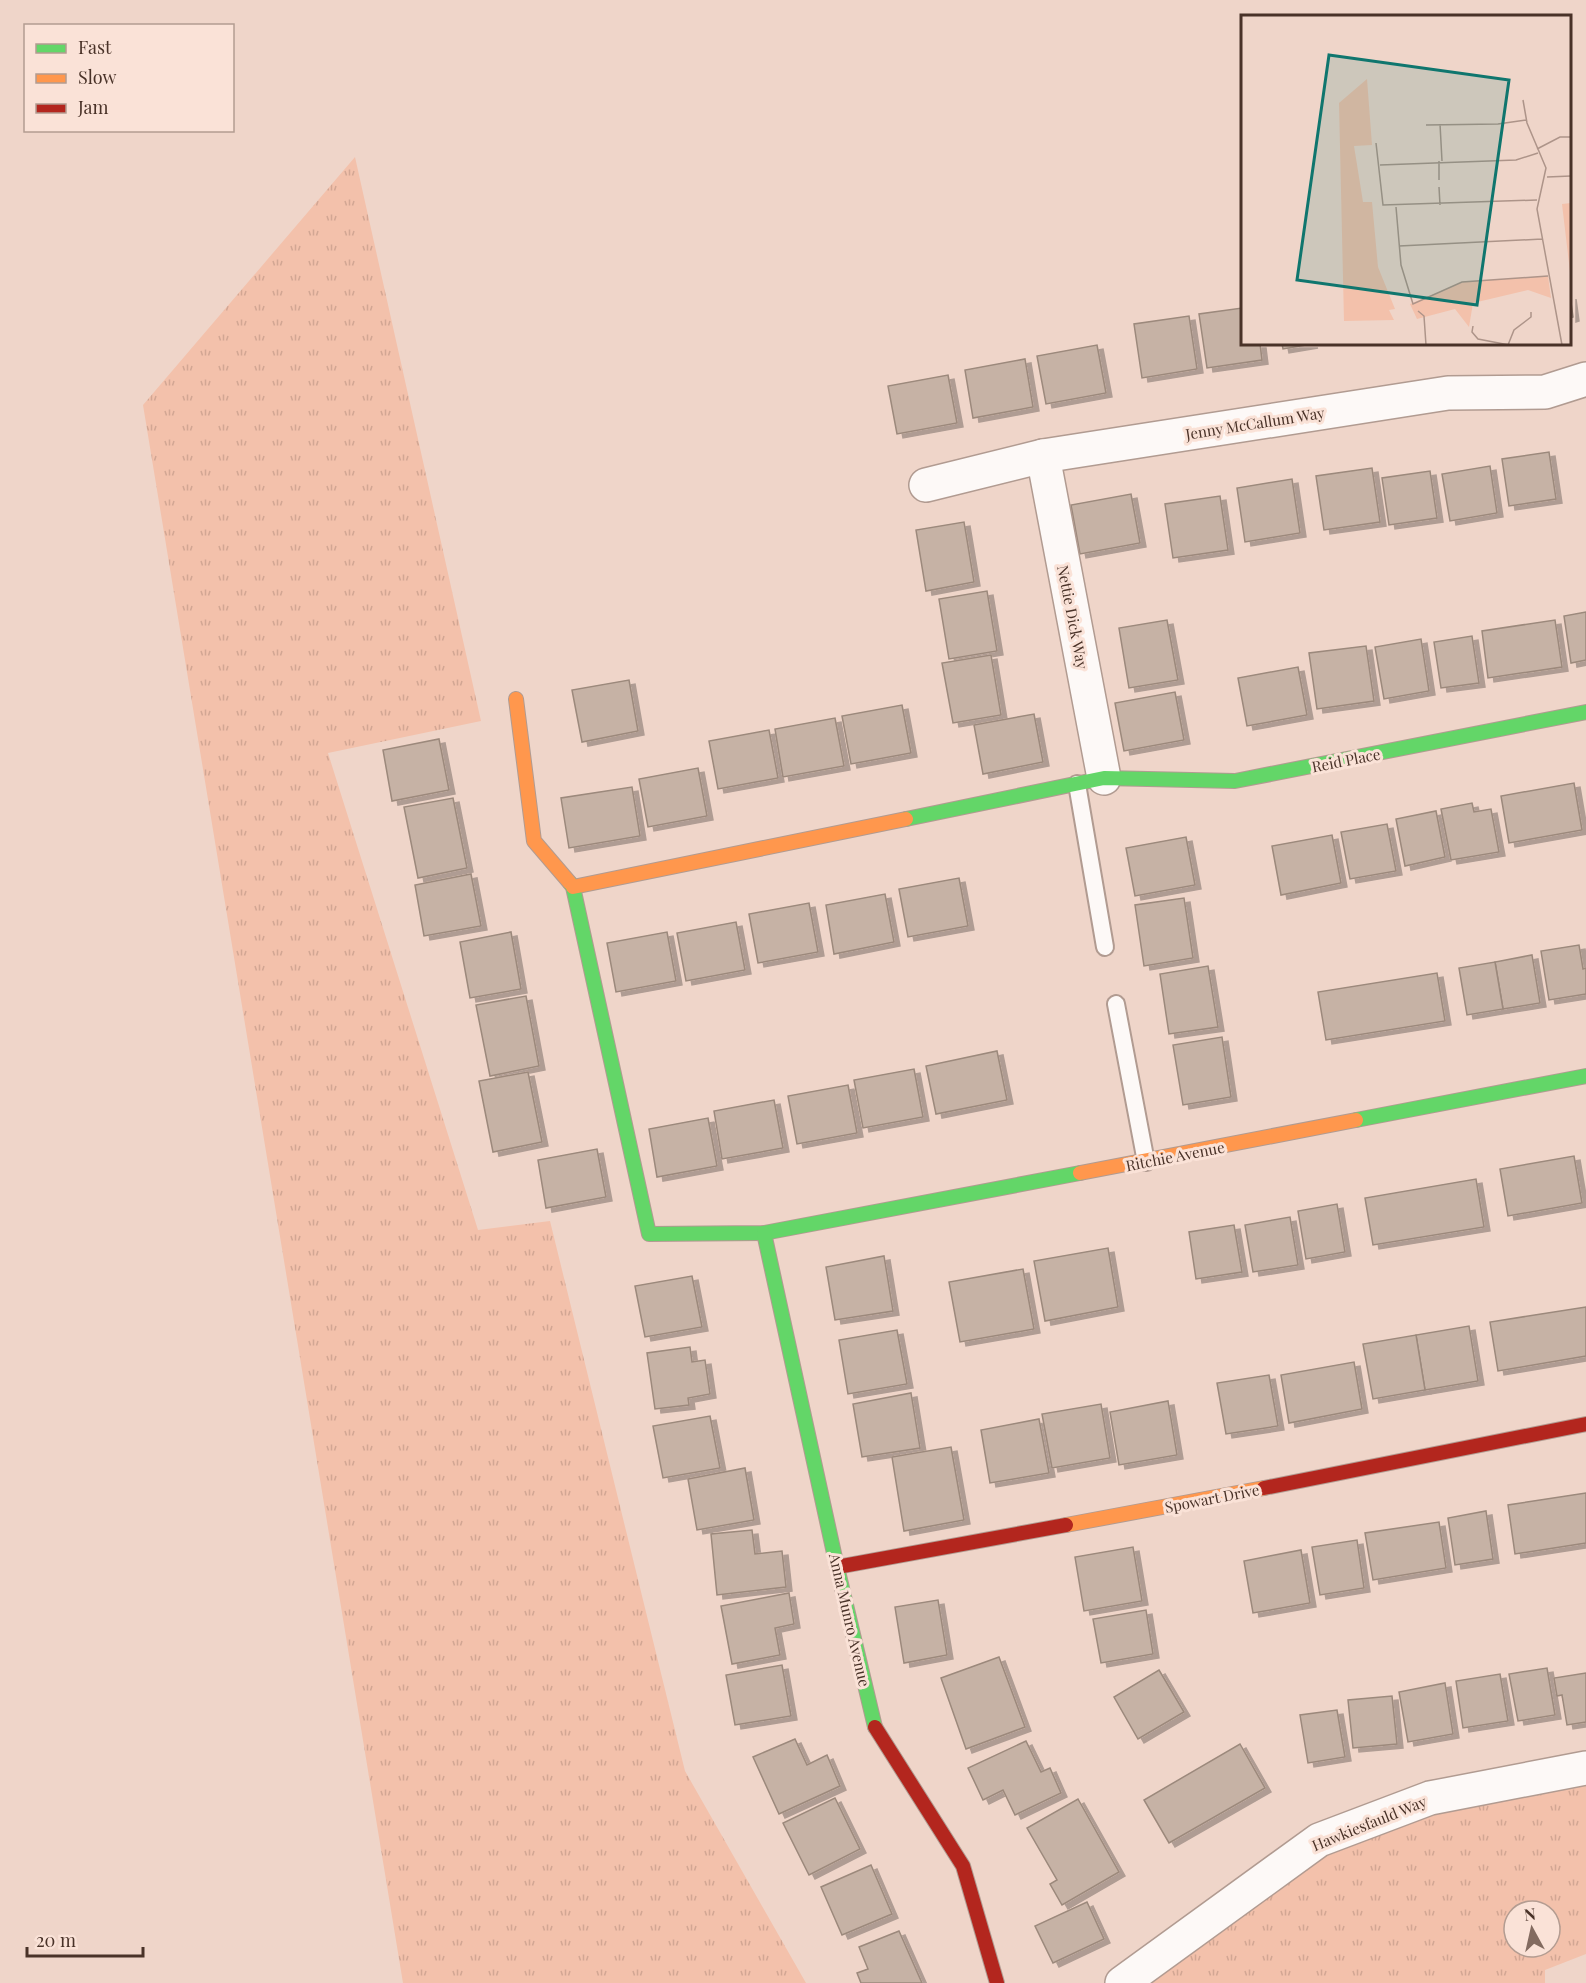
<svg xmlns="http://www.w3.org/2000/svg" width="1586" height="1983" viewBox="0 0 1586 1983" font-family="'Playfair Display',serif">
	<defs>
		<pattern id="grass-tufts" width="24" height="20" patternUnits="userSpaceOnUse" patternTransform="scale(1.5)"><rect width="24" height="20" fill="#f3c1ab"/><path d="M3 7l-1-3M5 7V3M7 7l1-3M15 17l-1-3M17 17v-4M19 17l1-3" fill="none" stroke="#d2a693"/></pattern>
		<filter id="shadow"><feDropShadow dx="6" dy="4" stdDeviation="0" flood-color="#0004"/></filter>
	</defs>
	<rect width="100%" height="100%" fill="#efd5c9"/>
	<g fill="url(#grass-tufts)" fill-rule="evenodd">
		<polygon points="355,157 481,721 328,753 478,1230 550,1221 685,1771 806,1983 403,1983 143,405"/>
		<path d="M1586 1768V1954L1545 1970V1983H1106L1307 1848ZM1514 1911H1550V1947H1514Z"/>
	</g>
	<g fill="#c6b2a5" stroke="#9c897c" stroke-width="1.5" filter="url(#shadow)">
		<polygon points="1570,295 1573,317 1570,318"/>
		<polygon points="1242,308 1242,344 1260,344 1262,360 1207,368 1199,314"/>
		<polygon points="1189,316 1197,369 1142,378 1134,324"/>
		<polygon points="1282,344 1312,344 1283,349"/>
		<polygon points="1097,345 1106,393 1046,404 1037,356"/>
		<polygon points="1025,359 1033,407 973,418 965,370"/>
		<polygon points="948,375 957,423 897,434 888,386"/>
		<polygon points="1549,452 1556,499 1509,506 1502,459"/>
		<polygon points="1490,466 1497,513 1450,521 1442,474"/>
		<polygon points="1372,468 1380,522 1324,530 1316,476"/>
		<polygon points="1430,471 1437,518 1389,525 1382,478"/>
		<polygon points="1292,479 1300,533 1245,542 1237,488"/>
		<polygon points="1131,494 1140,543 1080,554 1071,505"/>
		<polygon points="1220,496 1228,550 1173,558 1165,504"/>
		<polygon points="964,522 974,582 926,591 916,530"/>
		<polygon points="987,591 997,651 949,659 939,599"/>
		<polygon points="1586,612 1586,660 1571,663 1564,616"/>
		<polygon points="1167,620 1178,680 1129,688 1119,628"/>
		<polygon points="1555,620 1562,667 1488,678 1482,631"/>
		<polygon points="1472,636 1479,683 1441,688 1434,642"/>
		<polygon points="1421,639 1429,691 1384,699 1375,647"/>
		<polygon points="1366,646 1374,701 1317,709 1309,653"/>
		<polygon points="991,655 1001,715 953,723 942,663"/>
		<polygon points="1298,667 1307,715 1247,726 1238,678"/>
		<polygon points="629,680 638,731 582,742 572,690"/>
		<polygon points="1175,692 1184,740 1124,751 1115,703"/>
		<polygon points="902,705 911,753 851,764 842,716"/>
		<polygon points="1034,714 1043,762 983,774 974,725"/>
		<polygon points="835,718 844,766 783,777 775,729"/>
		<polygon points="769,730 778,778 718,789 709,741"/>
		<polygon points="439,739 449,790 392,801 383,750"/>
		<polygon points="698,768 707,816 648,827 639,779"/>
		<polygon points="1574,783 1582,830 1509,843 1501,796"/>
		<polygon points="632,787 640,836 569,848 561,798"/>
		<polygon points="453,798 467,868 418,878 404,807"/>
		<polygon points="1472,803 1474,812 1491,809 1499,852 1451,860 1441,809"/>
		<polygon points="1436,811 1445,857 1405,866 1396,819"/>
		<polygon points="1387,824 1396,871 1350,879 1341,832"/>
		<polygon points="1332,835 1341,883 1281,895 1272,846"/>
		<polygon points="1186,837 1195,885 1135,896 1126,848"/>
		<polygon points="471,874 481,926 424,936 415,885"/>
		<polygon points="959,878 968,926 908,937 899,889"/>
		<polygon points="885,894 894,942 834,954 826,905"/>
		<polygon points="1184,898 1193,958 1144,966 1135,905"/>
		<polygon points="809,903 818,952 758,963 749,914"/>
		<polygon points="736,922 745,970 686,981 677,933"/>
		<polygon points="511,932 521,989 470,998 460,942"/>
		<polygon points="667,932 676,981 616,992 607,943"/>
		<polygon points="1579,945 1583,969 1586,968 1586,994 1549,1000 1541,951"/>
		<polygon points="1532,955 1540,1003 1503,1009 1495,962"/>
		<polygon points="1495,962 1503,1009 1467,1015 1459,968"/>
		<polygon points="1208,966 1218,1027 1169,1034 1160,974"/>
		<polygon points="1437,973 1445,1021 1326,1040 1318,992"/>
		<polygon points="526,996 539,1066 490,1076 476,1005"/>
		<polygon points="1222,1037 1231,1097 1183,1105 1173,1045"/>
		<polygon points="997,1051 1007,1100 936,1114 926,1066"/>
		<polygon points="914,1069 923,1117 863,1128 854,1080"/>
		<polygon points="528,1072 542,1142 493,1152 479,1081"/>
		<polygon points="848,1085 857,1133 797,1144 788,1096"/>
		<polygon points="774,1100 783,1148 722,1159 714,1111"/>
		<polygon points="708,1118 717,1166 657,1177 649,1129"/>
		<polygon points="597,1149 606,1197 546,1208 538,1160"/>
		<polygon points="1574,1156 1582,1203 1508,1216 1500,1169"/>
		<polygon points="1476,1179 1484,1227 1373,1245 1365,1198"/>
		<polygon points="1337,1204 1345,1252 1306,1259 1298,1211"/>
		<polygon points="1290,1217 1298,1265 1253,1272 1245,1225"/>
		<polygon points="1234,1225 1242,1272 1196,1279 1189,1232"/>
		<polygon points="1108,1248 1118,1307 1045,1321 1034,1261"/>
		<polygon points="884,1256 893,1311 835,1320 826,1267"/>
		<polygon points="1023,1269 1034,1329 960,1342 949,1282"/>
		<polygon points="692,1276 702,1327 645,1337 635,1286"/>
		<polygon points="1586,1307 1586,1356 1498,1371 1490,1322"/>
		<polygon points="1469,1326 1478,1381 1425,1390 1416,1335"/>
		<polygon points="897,1330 907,1384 848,1394 839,1340"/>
		<polygon points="1416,1335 1425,1390 1373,1399 1363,1344"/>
		<polygon points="690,1347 692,1362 705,1360 710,1394 688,1398 689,1405 655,1409 647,1353"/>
		<polygon points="1354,1362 1362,1409 1289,1423 1281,1375"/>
		<polygon points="1269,1375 1278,1426 1226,1434 1217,1383"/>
		<polygon points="911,1393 920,1448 862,1457 853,1404"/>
		<polygon points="1168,1401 1177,1455 1119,1465 1110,1412"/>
		<polygon points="1101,1404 1110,1458 1052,1468 1042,1414"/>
		<polygon points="710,1416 720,1468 663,1478 653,1426"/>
		<polygon points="1039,1419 1049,1473 990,1483 981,1430"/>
		<polygon points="951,1447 964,1520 904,1531 892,1457"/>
		<polygon points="745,1468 754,1520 697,1530 688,1479"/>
		<polygon points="1586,1493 1586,1543 1515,1554 1508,1505"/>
		<polygon points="1486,1511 1493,1559 1455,1565 1448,1518"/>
		<polygon points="1439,1522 1446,1568 1373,1580 1365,1533"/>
		<polygon points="752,1530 755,1554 782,1551 786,1587 717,1595 711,1534"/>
		<polygon points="1357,1540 1364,1588 1320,1595 1312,1547"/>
		<polygon points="1133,1547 1142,1601 1084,1611 1075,1557"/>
		<polygon points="1301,1550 1310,1603 1253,1613 1244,1561"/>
		<polygon points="789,1593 794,1624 775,1628 780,1655 732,1664 721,1606"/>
		<polygon points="938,1600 947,1655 904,1663 895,1607"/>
		<polygon points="1146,1610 1153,1654 1101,1663 1093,1619"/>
		<polygon points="999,1657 1025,1727 966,1749 941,1678"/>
		<polygon points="782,1665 791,1716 735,1725 726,1675"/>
		<polygon points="1547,1668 1555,1715 1518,1721 1509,1674"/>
		<polygon points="1159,1670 1184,1712 1138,1739 1114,1697"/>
		<polygon points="1586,1673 1586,1722 1567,1725 1562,1695 1557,1696 1554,1678"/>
		<polygon points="1500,1674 1508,1721 1463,1728 1456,1681"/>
		<polygon points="1445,1683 1453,1734 1408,1742 1399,1692"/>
		<polygon points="1392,1696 1397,1744 1353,1748 1348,1700"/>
		<polygon points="1337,1710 1345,1757 1308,1763 1300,1715"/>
		<polygon points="795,1739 807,1765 827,1755 840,1786 779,1814 753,1757"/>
		<polygon points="1026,1741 1041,1772 1050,1768 1061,1793 1015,1815 1003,1790 983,1800 968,1768"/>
		<polygon points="1240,1744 1265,1788 1169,1843 1144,1800"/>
		<polygon points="835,1798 860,1849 809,1875 783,1823"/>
		<polygon points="1078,1799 1119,1872 1062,1905 1050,1884 1057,1880 1027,1828"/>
		<polygon points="871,1865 892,1914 842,1935 821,1887"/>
		<polygon points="1087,1902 1104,1939 1053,1963 1035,1926"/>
		<polygon points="899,1931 922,1983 861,1983 857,1973 868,1969 859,1947"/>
	</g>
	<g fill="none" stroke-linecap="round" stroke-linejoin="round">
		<g stroke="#b19b91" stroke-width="20">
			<g id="lane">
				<polyline points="1077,784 1105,947"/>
				<polyline points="1116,1004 1146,1162"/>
			</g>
		</g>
		<g stroke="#b19b91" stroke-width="36">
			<g id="street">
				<polyline points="1043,456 1104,778"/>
				<polyline points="926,485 1043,456 1448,393 1545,392 1586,379"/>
				<polyline points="1122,1983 1319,1840 1430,1798 1586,1768"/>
			</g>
		</g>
		<g stroke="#b19b91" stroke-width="16">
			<g id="fast">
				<polyline points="906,819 1104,778 1235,781 1586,712"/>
				<polyline points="570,883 573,887 649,1234 764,1233 1080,1173"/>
				<polyline points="1356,1120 1586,1076"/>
				<polyline points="764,1233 837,1567 875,1727"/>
			</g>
		</g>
		<g stroke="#b19b91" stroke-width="16">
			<g id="slow">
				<polyline points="516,699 534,841 570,883"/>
				<polyline points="573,887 906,819"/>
				<polyline points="1080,1173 1356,1120"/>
				<polyline points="1066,1525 1264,1488"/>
			</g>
		</g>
		<g stroke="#b19b91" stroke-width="16">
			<g id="jam">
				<polyline points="1264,1488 1586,1424"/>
				<polyline points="837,1567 1066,1525"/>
				<polyline points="875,1727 963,1866 997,1983"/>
			</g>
		</g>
		<use href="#lane" stroke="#fdf9f7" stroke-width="16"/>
		<use href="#street" stroke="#fdf9f7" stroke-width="33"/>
		<use href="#fast" stroke="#63d668" stroke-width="14"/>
		<use href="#slow" stroke="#ff974d" stroke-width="14"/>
		<use href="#jam" stroke="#b3261e" stroke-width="14"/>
	</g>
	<g text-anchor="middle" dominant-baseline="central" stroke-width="6" stroke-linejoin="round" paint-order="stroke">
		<g font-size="15" fill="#493228" stroke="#fae2d7">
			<text transform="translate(1255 423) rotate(-9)">Jenny McCallum Way</text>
			<text transform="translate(1073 617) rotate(79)">Nettie Dick Way</text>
			<text transform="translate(1346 760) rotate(-11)">Reid Place</text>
			<text transform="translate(1175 1156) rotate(-11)">Ritchie Avenue</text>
			<text transform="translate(1212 1498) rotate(-11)">Spowart Drive</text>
			<text transform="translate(850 1620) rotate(77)">Anna Munro Avenue</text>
			<text transform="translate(1369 1823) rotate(-22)">Hawkiesfauld Way</text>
		</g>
	</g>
	<g transform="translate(1241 15)">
		<rect width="330" height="330" fill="#efd5c9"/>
		<path d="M126 64 131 130 113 131 122 187H131L137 252 154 294 148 295 153 305 103 306 98 88ZM330 188V265L321 189ZM307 261 310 283 287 275 232 288 228 312 214 294 176 304 169 289 221 267Z" fill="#f3c1ab"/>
		<path fill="none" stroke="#ad9489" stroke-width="1.5" d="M282 85 286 108 305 153 296 194 321 330M199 109 201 146M185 110 257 109 285 105M135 128 142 190 296 185M296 134 319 122H330M198 146V165M139 150 275 145 297 138M306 162 330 161M198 172 199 190M155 192 160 250 172 289 221 267 307 261M158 231 301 224M177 296 183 301 185 330M232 311 231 317 237 324 268 330M267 330 273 315 290 302V297"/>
		<path fill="#0f766e" fill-opacity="0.15" stroke="#0f766e" stroke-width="3" d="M88 40 268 65 236 290 56 265Z"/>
		<rect width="330" height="330" fill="none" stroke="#493228" stroke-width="3"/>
	</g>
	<rect x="24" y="24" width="210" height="108" fill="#fae2d7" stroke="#b39c91" stroke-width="1.5"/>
	<rect x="36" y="44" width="30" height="9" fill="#63d668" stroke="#b39c91" stroke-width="1.5"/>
	<text x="78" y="54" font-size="18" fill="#493228">Fast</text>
	<rect x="36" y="74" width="30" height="9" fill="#ff974d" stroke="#b39c91" stroke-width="1.5"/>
	<text x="78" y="84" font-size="18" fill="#493228">Slow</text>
	<rect x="36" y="104" width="30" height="9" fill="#b3261e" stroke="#b39c91" stroke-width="1.5"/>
	<text x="78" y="114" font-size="18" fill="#493228">Jam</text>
	<g transform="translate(1532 1929) rotate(352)"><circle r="28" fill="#fae2d7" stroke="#b39c91" stroke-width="1.5"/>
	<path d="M0-4.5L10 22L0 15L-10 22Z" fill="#836b60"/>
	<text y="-9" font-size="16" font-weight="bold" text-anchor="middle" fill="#493228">N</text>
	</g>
	<path d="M27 1947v9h116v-9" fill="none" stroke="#493228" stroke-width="3"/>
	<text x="36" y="1947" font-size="18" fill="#493228" stroke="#fae2d7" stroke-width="4.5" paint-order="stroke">20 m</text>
</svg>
